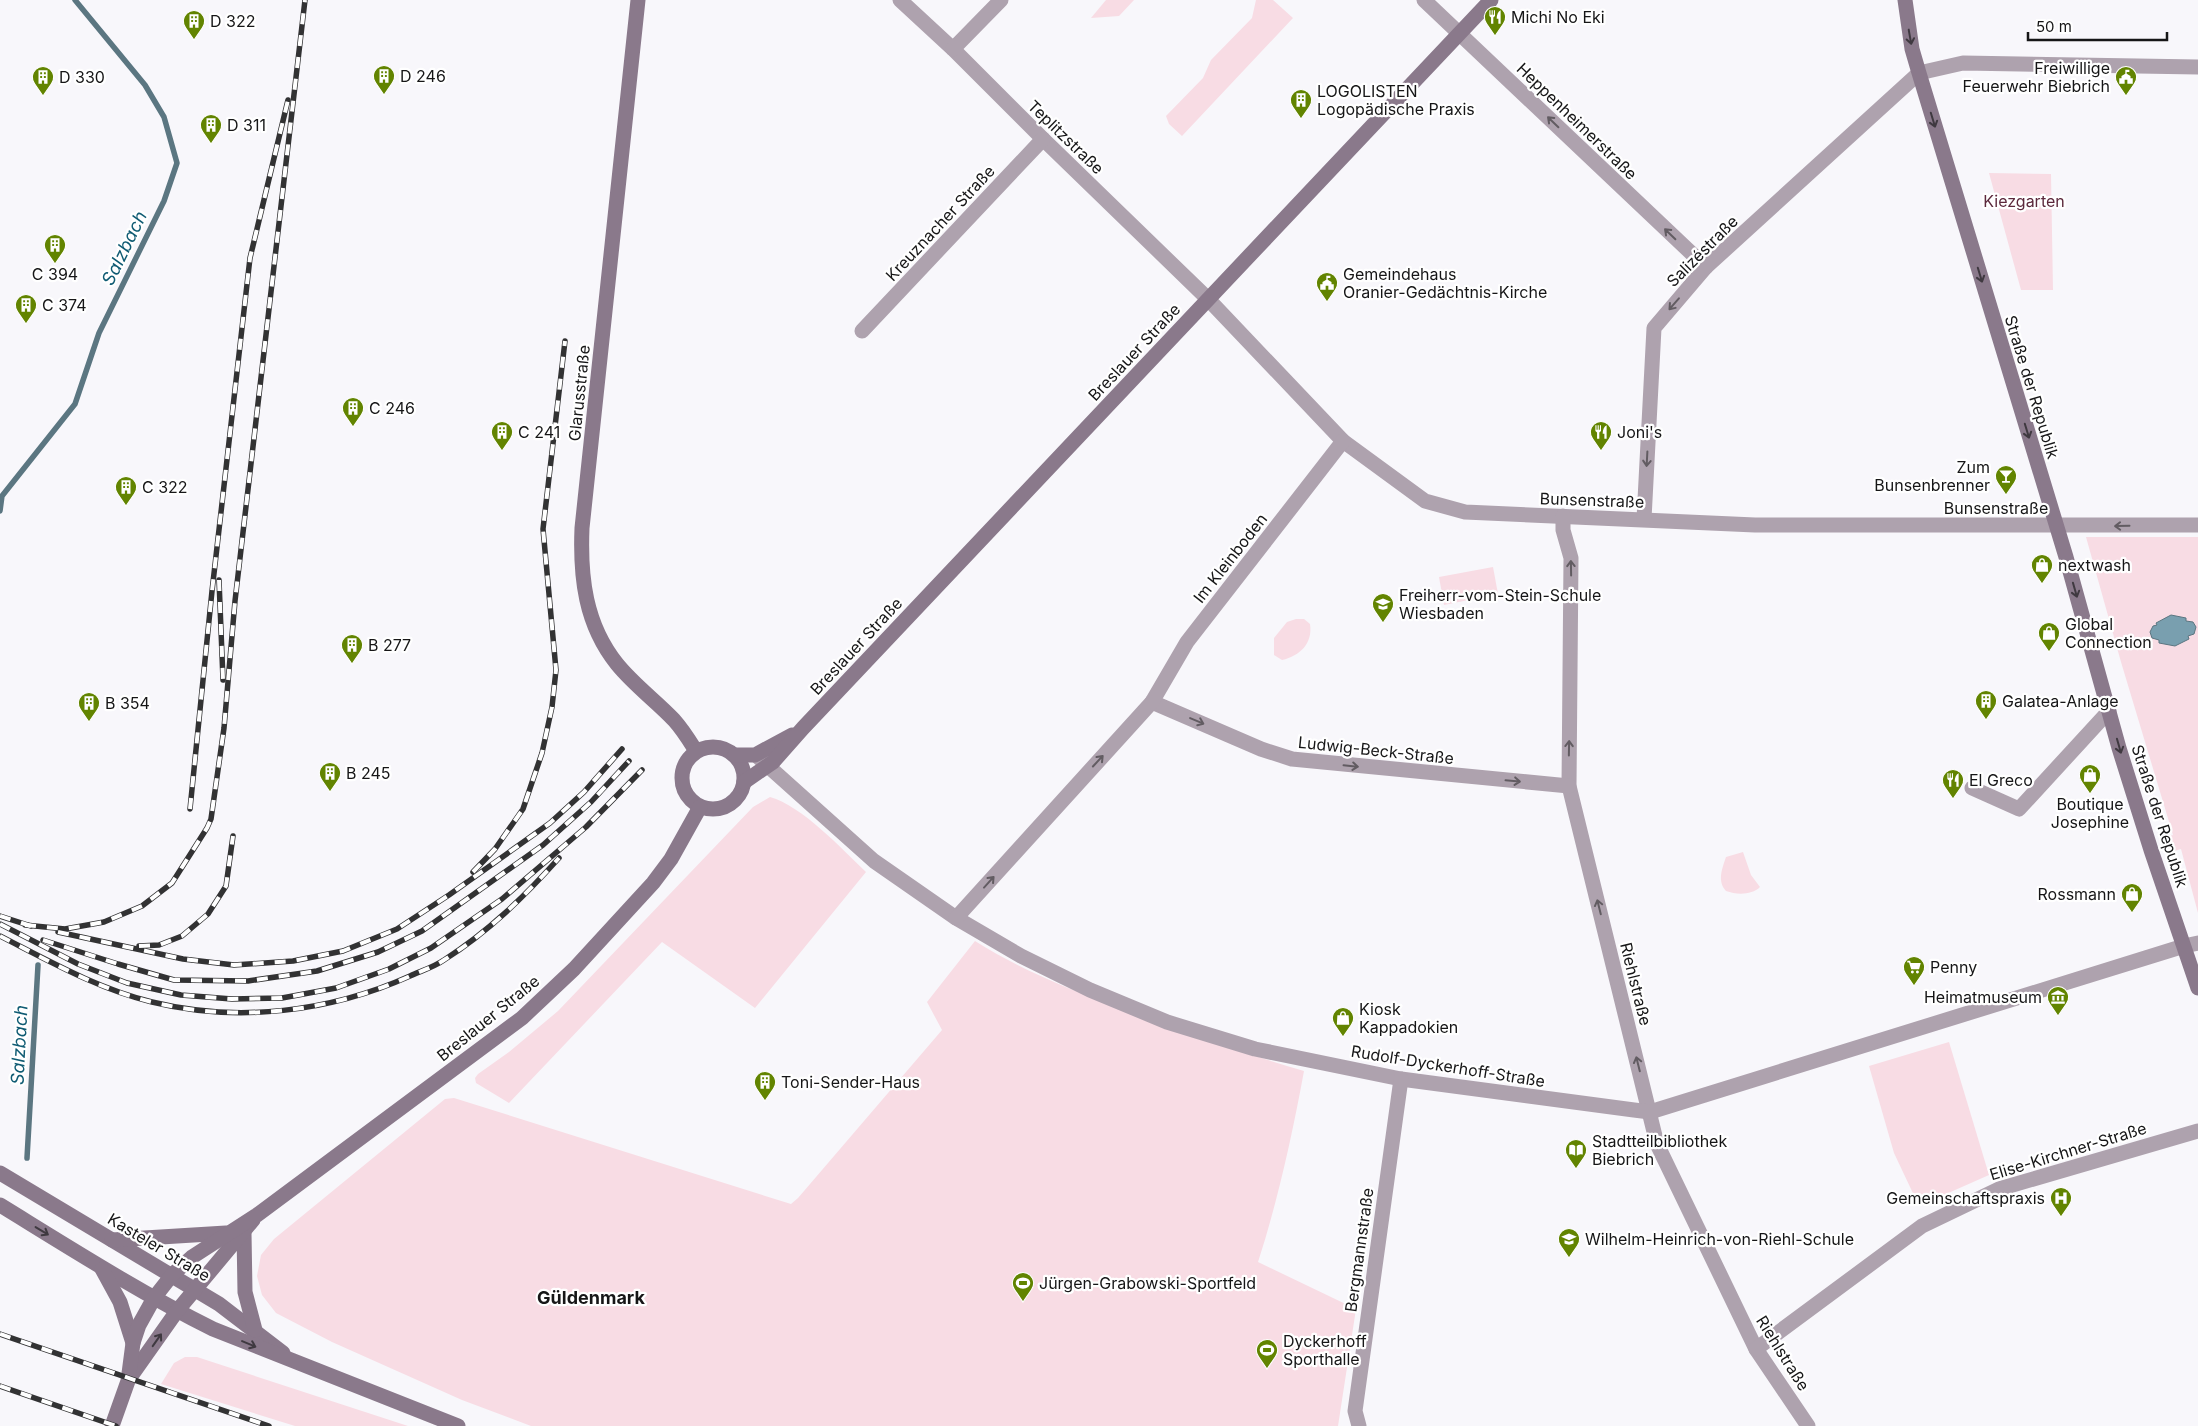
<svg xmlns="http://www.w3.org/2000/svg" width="2198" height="1426" viewBox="0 0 2198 1426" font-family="Inter,sans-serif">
	<rect width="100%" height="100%" fill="#f8f7fb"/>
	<g fill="#f8dce4">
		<polygon points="1106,0 1134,0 1119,16 1091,18"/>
		<polygon points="1256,0 1273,0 1293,18 1182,136 1169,124 1166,116 1203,78 1211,60 1252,18"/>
		<polygon points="1989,173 2051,174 2053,290 2021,290"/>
		<polygon points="2086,537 2198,537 2198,913 2181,849 2167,853 2163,838 2173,835 2121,662"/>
		<polygon points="1493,567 1498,594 1444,605 1439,577"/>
		<path d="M1296 619H1304L1310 624C1313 643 1300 656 1282 660L1274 655V638L1287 622Z"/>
		<path d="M770 797C802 806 841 848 866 872L755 1008 662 942 509 1103 476 1083 475 1078 478 1074 509 1052 558 1011 753 807Z"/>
		<path d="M1743 852 1751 875 1760 887C1752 895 1737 895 1726 891 1717 881 1722 869 1726 857Z"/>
		<path d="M975 941C1021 970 1069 989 1120 1008 1181 1031 1242 1053 1304 1071 1292 1136 1278 1200 1258 1262L1356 1309 1338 1426H531L462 1400 332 1342 276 1313 262 1295 257 1276 261 1255 274 1239 445 1099 454 1098 791 1204 798 1198 942 1030 927 1002Z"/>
		<polygon points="1949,1042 1989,1175 1919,1206 1894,1153 1869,1066"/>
		<polygon points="185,1357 197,1357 408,1426 295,1426 161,1384 174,1363"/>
	</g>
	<polygon fill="#799faf" stroke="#5b7681" points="2171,615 2186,618 2186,621 2193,622 2196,627 2194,634 2188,636 2189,639 2175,646 2159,643 2159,640 2152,638 2150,632 2153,626 2157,625 2156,623"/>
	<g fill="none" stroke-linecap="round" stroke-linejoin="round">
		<g stroke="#5b7681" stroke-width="5.5">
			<polyline points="0,511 2,496 75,404 99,333 164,201 177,163 164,117 145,85 75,0"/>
			<polyline points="27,1158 38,965"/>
		</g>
		<g stroke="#aea2ae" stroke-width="15">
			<polyline points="900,0 953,49 1043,139 1208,299 1343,441 1425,501 1465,512 1755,525 2198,525"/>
			<polyline points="1424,0 1706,267"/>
			<polyline points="953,49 1001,0"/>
			<polyline points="862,331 1043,139"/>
			<polyline points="1563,516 1563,530 1571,558 1569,786 1657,1144 1756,1349 1808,1426"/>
			<polyline points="1644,519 1654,328 1706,267 1919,73 1963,63 2198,67"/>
			<polyline points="1152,702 1261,749 1292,759 1569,786"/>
			<polyline points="758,757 874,861 956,918 1021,956 1090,990 1167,1022 1255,1049 1401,1079 1634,1110 1650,1112 2184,946 2198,943"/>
			<polyline points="1972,788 2019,809 2109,711"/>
			<polyline points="956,918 1152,702 1187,642 1343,441"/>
			<polyline points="1756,1349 1922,1226 1999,1189 2198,1131"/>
			<polyline points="1359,1426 1355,1411 1401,1079"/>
		</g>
		<g stroke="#8a798b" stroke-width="15">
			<path d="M638 0 582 528C580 577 585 624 617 664 634 685 656 701 674 720 683 730 689 740 696 751"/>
			<polyline points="1905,0 1912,49 1919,73 2066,557 2119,748 2151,850 2198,988"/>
			<circle cx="713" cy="778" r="31"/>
			<polyline points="735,755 755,755 792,735"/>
			<polyline points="744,782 773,762 803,728 1491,0"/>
			<polyline points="0,1173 219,1304 283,1353"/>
			<path d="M0 1205C70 1248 139 1292 213 1329L458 1426"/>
			<polyline points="244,1233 245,1292 255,1330"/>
			<polyline points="112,1240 226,1233"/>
			<polyline points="102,1269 120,1302 133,1343"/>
			<polyline points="129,1379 177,1311 253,1220"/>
			<polyline points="112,1426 128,1381 133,1343 139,1325 154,1298 172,1275 192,1257 257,1215 522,1018 574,969 653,883 671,859 700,807"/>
		</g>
		<g stroke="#323233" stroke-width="5.5">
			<g id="rail">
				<polyline points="219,580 223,680"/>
				<polyline points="190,809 212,591 250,258 288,100"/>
				<polyline points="473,872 495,849 523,809 542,753 552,707 556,670 543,529 565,341"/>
				<polyline points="0,916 31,926"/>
				<polyline points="0,924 78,964 127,983 181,995 232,999 282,998 336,988 389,969 431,948 502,899 586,827 642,770"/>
				<polyline points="25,925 65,929 104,922 142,906 172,883 207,828 211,819 224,728 235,601 305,0"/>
				<polyline points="58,932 183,959 234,965 293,961 343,951 397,929 449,895 550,823 584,792 622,749"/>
				<path d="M0 936C49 961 98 989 152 1002 238 1023 330 1012 410 976 421 971 434 967 444 960 488 932 524 897 559 858"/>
				<polyline points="43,940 118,964 174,980 248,981 317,971 378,952 422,931 543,845 591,802 629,761"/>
				<polyline points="139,946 159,945 182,936 208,914 226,886 233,836"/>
				<polyline points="0,1334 269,1426"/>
				<polyline points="0,1386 116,1426"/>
			</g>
		</g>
		<use href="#rail" stroke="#fff" stroke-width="4" stroke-dasharray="11" stroke-linecap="butt"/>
	</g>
	<defs><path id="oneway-shaft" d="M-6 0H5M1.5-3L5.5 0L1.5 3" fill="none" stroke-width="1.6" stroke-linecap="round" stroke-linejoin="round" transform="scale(1.25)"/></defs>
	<g stroke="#3f3940">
		<use href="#oneway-shaft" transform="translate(1910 37) rotate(80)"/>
		<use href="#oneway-shaft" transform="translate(1933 120) rotate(73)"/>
		<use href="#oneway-shaft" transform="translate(1980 275) rotate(73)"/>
		<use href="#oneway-shaft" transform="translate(2027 431) rotate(73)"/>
		<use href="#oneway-shaft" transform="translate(2075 590) rotate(74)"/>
		<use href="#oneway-shaft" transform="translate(2119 746) rotate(74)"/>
		<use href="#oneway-shaft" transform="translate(42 1231) rotate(31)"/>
		<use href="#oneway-shaft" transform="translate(157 1340) rotate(-55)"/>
		<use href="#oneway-shaft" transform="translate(249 1344) rotate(23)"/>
	</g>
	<g stroke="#625c62">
		<use href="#oneway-shaft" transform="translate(1553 122) rotate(-136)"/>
		<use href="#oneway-shaft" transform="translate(1670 234) rotate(-136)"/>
		<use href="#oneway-shaft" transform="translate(1674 304) rotate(131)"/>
		<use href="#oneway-shaft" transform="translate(1647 459) rotate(93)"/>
		<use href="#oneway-shaft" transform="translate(2122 526) rotate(179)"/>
		<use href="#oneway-shaft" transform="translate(1571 568) rotate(-91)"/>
		<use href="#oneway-shaft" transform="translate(1197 721) rotate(23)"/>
		<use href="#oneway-shaft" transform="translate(1569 748) rotate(-89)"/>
		<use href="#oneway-shaft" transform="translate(1098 761) rotate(-47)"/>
		<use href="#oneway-shaft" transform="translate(1351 766) rotate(6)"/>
		<use href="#oneway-shaft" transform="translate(1513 781) rotate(5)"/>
		<use href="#oneway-shaft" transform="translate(989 882) rotate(-48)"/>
		<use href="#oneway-shaft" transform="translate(1599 907) rotate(-104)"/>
		<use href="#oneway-shaft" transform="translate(1638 1064) rotate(-104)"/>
	</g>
	<defs>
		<g id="restaurant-pin" transform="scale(1.125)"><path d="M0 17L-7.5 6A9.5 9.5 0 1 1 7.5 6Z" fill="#628400" stroke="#fff"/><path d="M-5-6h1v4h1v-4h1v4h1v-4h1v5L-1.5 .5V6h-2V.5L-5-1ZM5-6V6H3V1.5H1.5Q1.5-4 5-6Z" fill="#fff"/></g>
		<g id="building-pin" transform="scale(1.125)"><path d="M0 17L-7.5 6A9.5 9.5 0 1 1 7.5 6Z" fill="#628400" stroke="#fff"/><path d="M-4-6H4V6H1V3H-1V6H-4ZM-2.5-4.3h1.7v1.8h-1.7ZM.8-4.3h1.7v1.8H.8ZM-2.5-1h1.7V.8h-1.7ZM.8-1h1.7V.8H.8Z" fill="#fff"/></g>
		<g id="civic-pin" transform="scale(1.125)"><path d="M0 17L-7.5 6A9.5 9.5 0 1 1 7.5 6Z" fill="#628400" stroke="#fff"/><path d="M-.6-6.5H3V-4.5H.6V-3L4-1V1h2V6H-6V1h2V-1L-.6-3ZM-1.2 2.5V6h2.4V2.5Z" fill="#fff"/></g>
		<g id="bar-pin" transform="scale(1.125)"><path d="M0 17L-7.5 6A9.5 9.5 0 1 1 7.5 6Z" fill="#628400" stroke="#fff"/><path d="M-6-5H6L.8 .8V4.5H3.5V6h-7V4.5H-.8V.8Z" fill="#fff"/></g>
		<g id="shop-pin" transform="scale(1.125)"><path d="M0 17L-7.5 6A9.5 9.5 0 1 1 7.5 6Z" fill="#628400" stroke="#fff"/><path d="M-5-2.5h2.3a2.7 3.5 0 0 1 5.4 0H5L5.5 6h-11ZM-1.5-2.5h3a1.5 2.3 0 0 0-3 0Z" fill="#fff"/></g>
		<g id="school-pin" transform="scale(1.125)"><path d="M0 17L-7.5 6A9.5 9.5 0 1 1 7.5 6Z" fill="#628400" stroke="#fff"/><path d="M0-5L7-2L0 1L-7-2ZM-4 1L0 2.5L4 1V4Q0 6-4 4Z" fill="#fff"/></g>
		<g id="supermarket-pin" transform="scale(1.125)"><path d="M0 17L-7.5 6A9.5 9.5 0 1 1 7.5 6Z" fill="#628400" stroke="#fff"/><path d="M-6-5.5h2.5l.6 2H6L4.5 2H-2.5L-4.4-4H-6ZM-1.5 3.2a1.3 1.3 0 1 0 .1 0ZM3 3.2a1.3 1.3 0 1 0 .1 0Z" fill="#fff"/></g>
		<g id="museum-pin" transform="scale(1.125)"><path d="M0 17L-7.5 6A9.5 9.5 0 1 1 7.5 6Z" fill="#628400" stroke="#fff"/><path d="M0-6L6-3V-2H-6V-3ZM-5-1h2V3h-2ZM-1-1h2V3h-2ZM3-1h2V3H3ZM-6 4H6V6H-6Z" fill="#fff"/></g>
		<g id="library-pin" transform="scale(1.125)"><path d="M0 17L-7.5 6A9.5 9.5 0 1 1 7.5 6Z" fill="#628400" stroke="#fff"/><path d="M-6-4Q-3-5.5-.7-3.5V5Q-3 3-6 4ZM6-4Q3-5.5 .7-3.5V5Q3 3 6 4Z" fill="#fff"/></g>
		<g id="hospital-pin" transform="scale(1.125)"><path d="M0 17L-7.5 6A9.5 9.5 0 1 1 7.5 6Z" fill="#628400" stroke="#fff"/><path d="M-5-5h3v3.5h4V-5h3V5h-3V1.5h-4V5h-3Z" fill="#fff"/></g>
		<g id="stadium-pin" transform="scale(1.125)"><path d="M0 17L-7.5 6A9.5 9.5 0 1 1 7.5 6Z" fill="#628400" stroke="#fff"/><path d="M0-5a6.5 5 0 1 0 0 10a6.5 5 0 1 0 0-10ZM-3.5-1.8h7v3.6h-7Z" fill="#fff"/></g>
	</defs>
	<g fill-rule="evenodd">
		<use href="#restaurant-pin" x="1495" y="17"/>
		<use href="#building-pin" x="194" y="21"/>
		<use href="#building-pin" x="384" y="76"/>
		<use href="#building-pin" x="43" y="77"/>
		<use href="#civic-pin" x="2126" y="77"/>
		<use href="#building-pin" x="1301" y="100"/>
		<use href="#building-pin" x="211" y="125"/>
		<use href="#building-pin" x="55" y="245"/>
		<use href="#civic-pin" x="1327" y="283"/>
		<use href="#building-pin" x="26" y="305"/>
		<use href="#building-pin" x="353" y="408"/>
		<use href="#building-pin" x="502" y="432"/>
		<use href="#restaurant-pin" x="1601" y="432"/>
		<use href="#bar-pin" x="2006" y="476"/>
		<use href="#building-pin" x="126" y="487"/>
		<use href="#shop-pin" x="2042" y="565"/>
		<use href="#school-pin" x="1383" y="604"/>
		<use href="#shop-pin" x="2049" y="633"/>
		<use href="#building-pin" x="352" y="645"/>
		<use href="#building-pin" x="1986" y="701"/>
		<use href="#building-pin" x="89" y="703"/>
		<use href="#building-pin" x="330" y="773"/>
		<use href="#shop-pin" x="2090" y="775"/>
		<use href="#restaurant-pin" x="1953" y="780"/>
		<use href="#shop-pin" x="2132" y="894"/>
		<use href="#supermarket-pin" x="1914" y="967"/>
		<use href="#museum-pin" x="2058" y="997"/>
		<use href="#shop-pin" x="1343" y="1018"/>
		<use href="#building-pin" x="765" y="1082"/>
		<use href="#library-pin" x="1576" y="1150"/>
		<use href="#hospital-pin" x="2061" y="1198"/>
		<use href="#school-pin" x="1569" y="1239"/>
		<use href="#stadium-pin" x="1023" y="1283"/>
		<use href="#stadium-pin" x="1267" y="1350"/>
	</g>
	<g text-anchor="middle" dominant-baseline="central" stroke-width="4.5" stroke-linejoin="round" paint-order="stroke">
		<g font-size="16" fill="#161617" stroke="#fff" text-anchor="start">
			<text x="1511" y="17">Michi No Eki</text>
			<text x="210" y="21">D 322</text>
			<text x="2110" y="68" text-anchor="end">Freiwillige<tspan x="2110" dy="18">Feuerwehr Biebrich</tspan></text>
			<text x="400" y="76">D 246</text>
			<text x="59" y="77">D 330</text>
			<text x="1317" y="91">LOGOLISTEN<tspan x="1317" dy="18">Logopädische Praxis</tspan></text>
			<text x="227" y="125">D 311</text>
			<text x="55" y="274" text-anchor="middle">C 394</text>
			<text x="1343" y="274">Gemeindehaus<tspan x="1343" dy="18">Oranier-Gedächtnis-Kirche</tspan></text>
			<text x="42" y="305">C 374</text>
			<text x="369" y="408">C 246</text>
			<text x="518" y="432">C 241</text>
			<text x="1617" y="432">Joni's</text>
			<text x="1990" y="467" text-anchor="end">Zum<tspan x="1990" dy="18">Bunsenbrenner</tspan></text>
			<text x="142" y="487">C 322</text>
			<text x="2058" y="565">nextwash</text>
			<text x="1399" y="595">Freiherr-vom-Stein-Schule<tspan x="1399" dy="18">Wiesbaden</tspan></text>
			<text x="2065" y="624">Global<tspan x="2065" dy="18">Connection</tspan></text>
			<text x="368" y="645">B 277</text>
			<text x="2002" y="701">Galatea-Anlage</text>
			<text x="105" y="703">B 354</text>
			<text x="346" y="773">B 245</text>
			<text x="1969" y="780">El Greco</text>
			<text x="2090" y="804" text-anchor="middle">Boutique<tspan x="2090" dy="18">Josephine</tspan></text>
			<text x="2116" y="894" text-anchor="end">Rossmann</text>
			<text x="1930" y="967">Penny</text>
			<text x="2042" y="997" text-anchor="end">Heimatmuseum</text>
			<text x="1359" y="1009">Kiosk<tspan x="1359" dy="18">Kappadokien</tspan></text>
			<text x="781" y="1082">Toni-Sender-Haus</text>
			<text x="1592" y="1141">Stadtteilbibliothek<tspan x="1592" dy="18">Biebrich</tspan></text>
			<text x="2045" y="1198" text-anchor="end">Gemeinschaftspraxis</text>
			<text x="1585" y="1239">Wilhelm-Heinrich-von-Riehl-Schule</text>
			<text x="1039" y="1283">Jürgen-Grabowski-Sportfeld</text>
			<text x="1283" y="1341">Dyckerhoff<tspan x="1283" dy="18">Sporthalle</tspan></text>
		</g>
		<g font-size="16" fill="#161617" stroke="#fff">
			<text transform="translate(1577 121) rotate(44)">Heppenheimerstraße</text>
			<text transform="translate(1066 137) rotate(44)">Teplitzstraße</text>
			<text transform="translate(940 223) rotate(-47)">Kreuznacher Straße</text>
			<text transform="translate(1702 251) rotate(-45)">Salizéstraße</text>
			<text transform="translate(1134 352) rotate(-47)">Breslauer Straße</text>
			<text transform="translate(2032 387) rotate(73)">Straße der Republik</text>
			<text transform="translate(579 393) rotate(-84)">Glarusstraße</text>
			<text transform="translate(1592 500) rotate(2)">Bunsenstraße</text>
			<text x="1996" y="508">Bunsenstraße</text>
			<text transform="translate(1230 558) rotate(-52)">Im Kleinboden</text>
			<text transform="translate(856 646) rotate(-47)">Breslauer Straße</text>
			<text transform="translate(1376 750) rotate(6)">Ludwig-Beck-Straße</text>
			<text transform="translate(2160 816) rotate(72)">Straße der Republik</text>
			<text transform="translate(1636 984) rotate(76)">Riehlstraße</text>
			<text transform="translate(488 1018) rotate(-39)">Breslauer Straße</text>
			<text transform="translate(1448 1066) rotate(9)">Rudolf-Dyckerhoff-Straße</text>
			<text transform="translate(2068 1151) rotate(-17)">Elise-Kirchner-Straße</text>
			<text transform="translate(159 1247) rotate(31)">Kasteler Straße</text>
			<text transform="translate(1359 1250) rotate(-82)">Bergmannstraße</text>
			<text transform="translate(1783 1353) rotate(58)">Riehlstraße</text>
		</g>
		<g font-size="16" fill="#5c293c" stroke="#fff">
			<text x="2024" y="201">Kiezgarten</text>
		</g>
		<g font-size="18" font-style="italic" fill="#0f5b73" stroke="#fff">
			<text transform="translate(124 248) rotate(-64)">Salzbach</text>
			<text transform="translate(19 1045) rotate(-87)">Salzbach</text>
		</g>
		<g font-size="18" font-weight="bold" fill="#161617" stroke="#fff">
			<text x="591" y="1297">Güldenmark</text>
		</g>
	</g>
	<path d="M2028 32v8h139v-8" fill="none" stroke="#161617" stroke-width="2.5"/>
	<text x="2036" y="32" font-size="15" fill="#161617" stroke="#ffffff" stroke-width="4" paint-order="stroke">50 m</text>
</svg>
